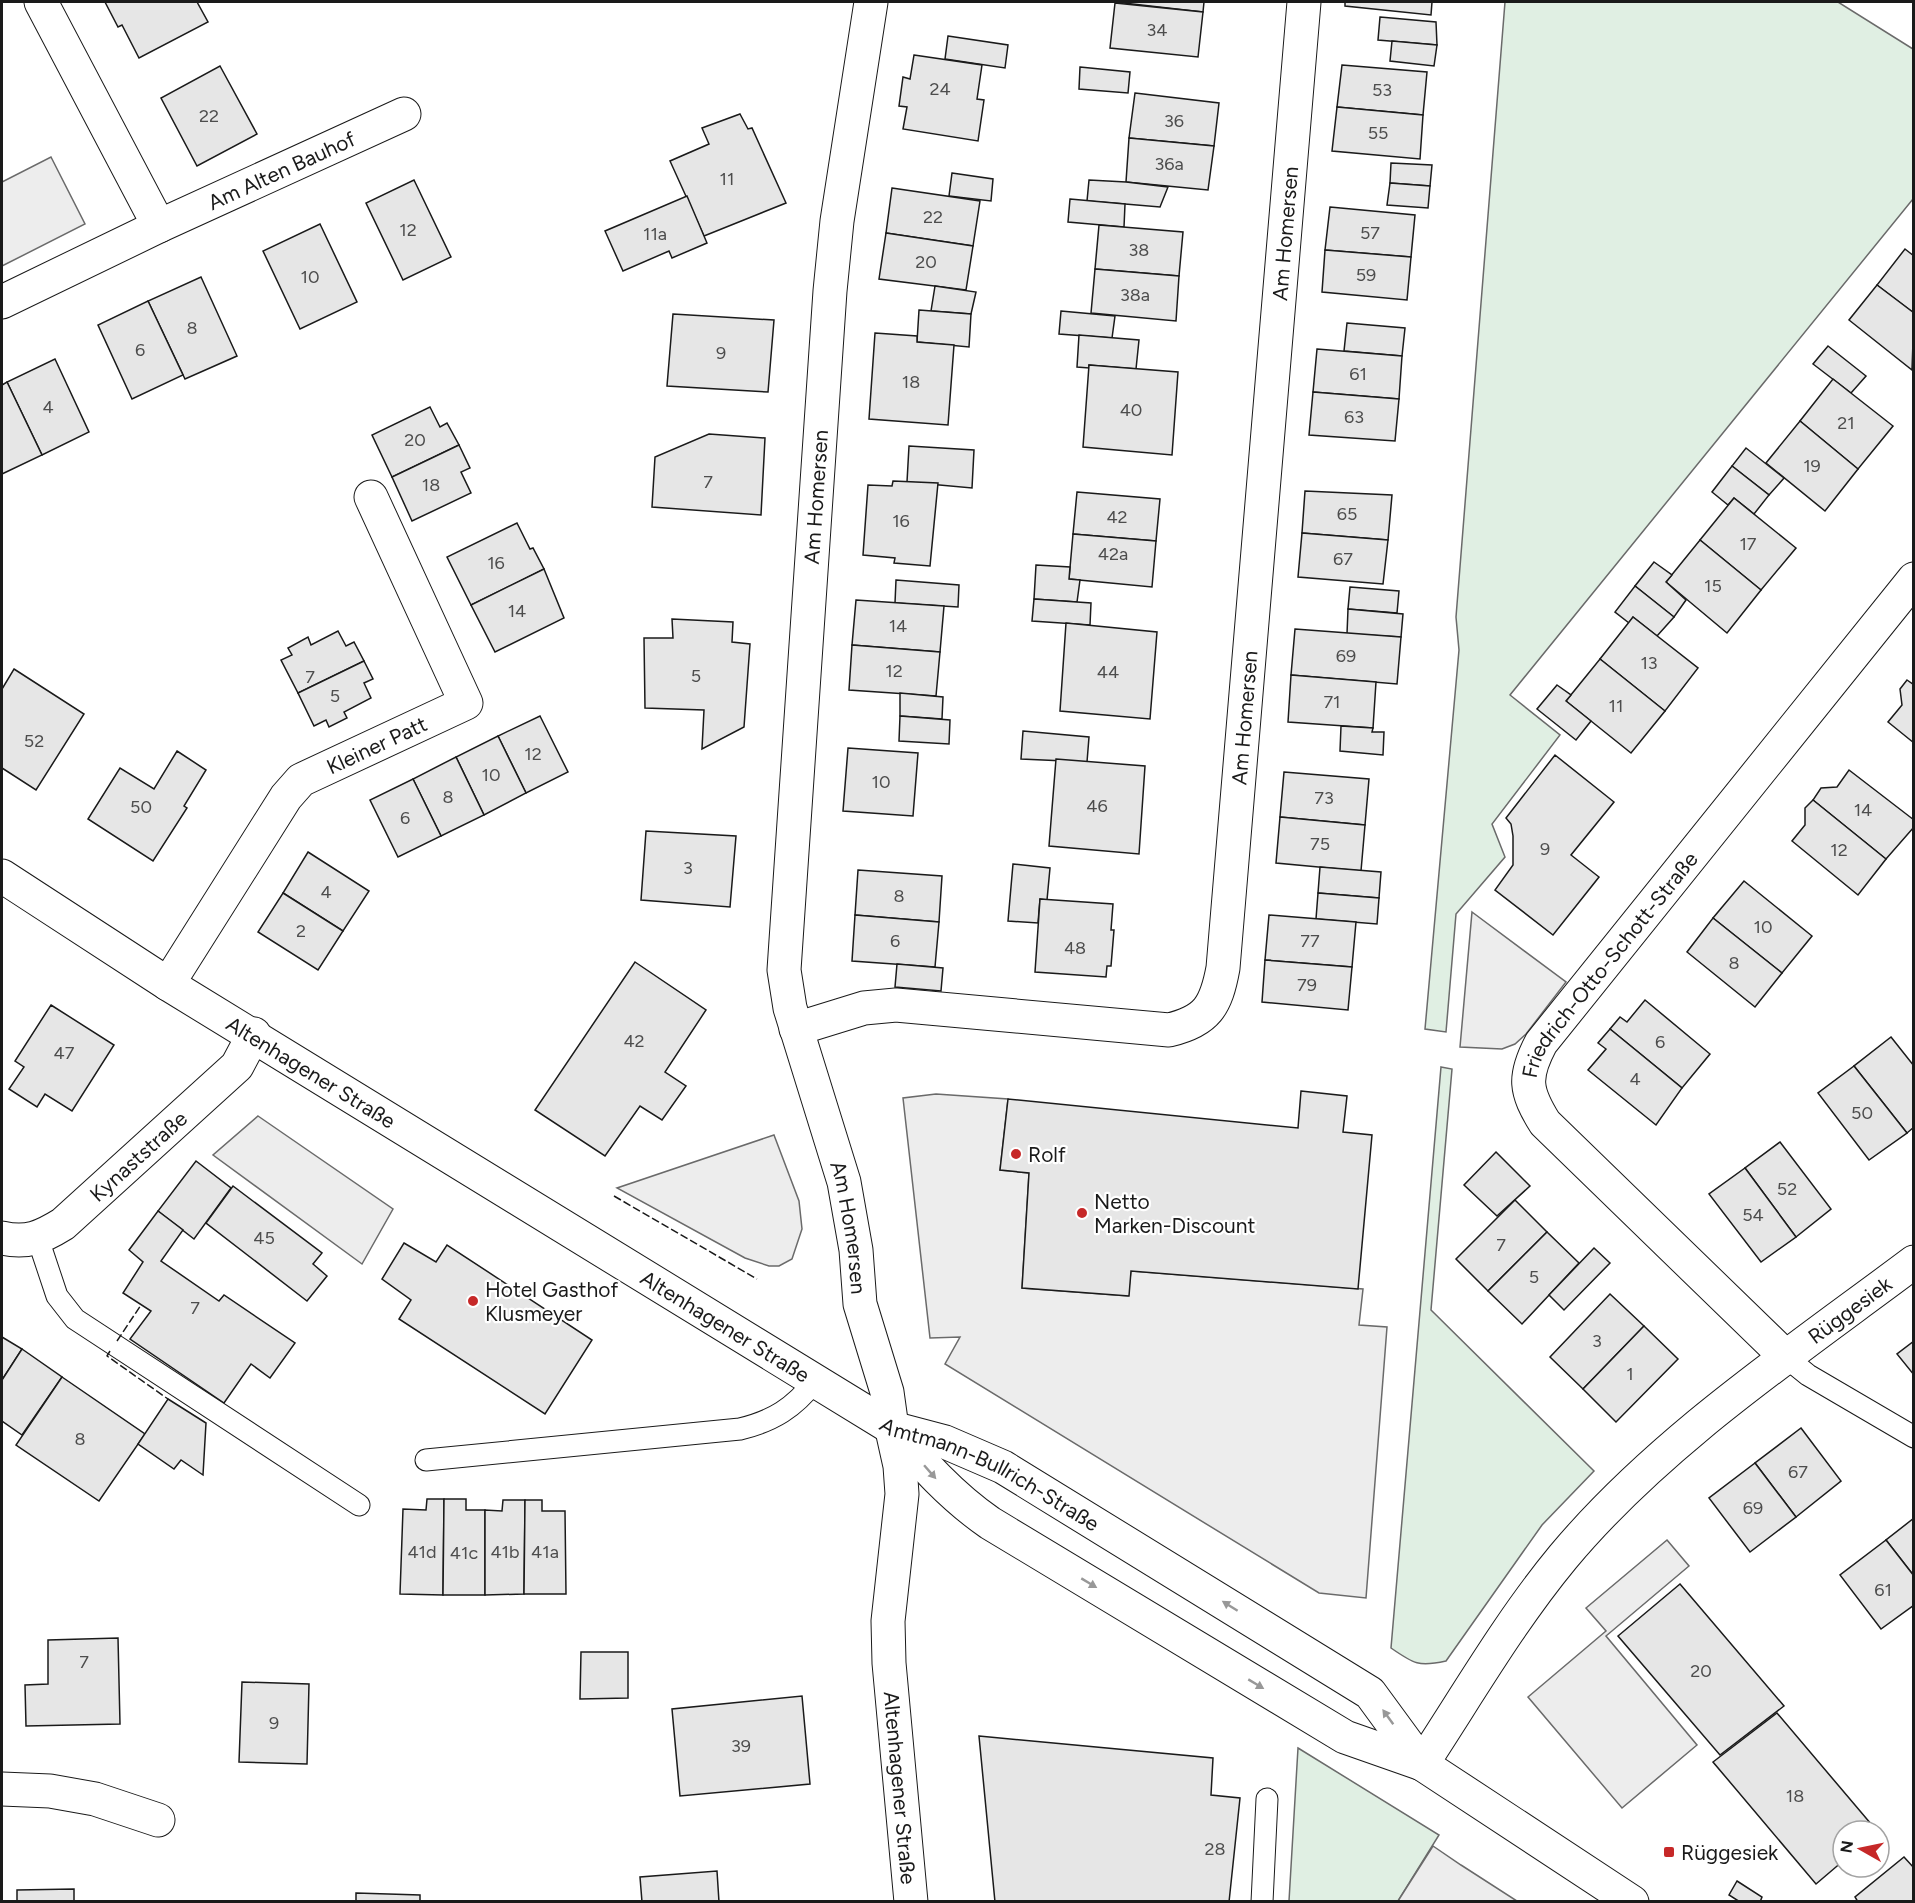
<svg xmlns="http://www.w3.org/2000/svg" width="1915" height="1903" viewBox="0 0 1915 1903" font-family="Figtree,sans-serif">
	<rect width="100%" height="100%" fill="#fff"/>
	<g fill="#e0efe3" stroke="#6a6a6a" stroke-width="1.5">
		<polygon points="1505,2 1838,2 1913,49 1913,199 1510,695 1560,735 1492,824 1505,857 1456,914 1446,1032 1425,1029 1459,650 1456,617"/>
		<path d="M1441 1067 1452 1069 1431 1310 1594 1471 1542 1525 1446 1661C1419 1667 1414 1664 1391 1648Z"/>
		<polygon points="1298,1748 1439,1835 1398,1901 1289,1901"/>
	</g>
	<g fill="#ededed" stroke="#6a6a6a" stroke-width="1.5">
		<polygon points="51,157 85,224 2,266 2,182"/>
		<polygon points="1472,912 1566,982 1526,1034 1515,1044 1502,1049 1460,1047"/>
		<polygon points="936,1094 1008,1099 1000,1170 1029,1173 1022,1288 1128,1296 1131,1271 1363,1289 1359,1325 1387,1327 1366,1598 1319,1593 945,1364 960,1337 930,1338 903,1098"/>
		<polygon points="258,1116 393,1209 362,1264 213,1155"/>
		<polygon points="774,1135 799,1201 802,1229 792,1259 779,1266 769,1266 745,1258 617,1188"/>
		<polygon points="1667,1540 1689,1566 1606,1636 1697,1745 1622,1808 1528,1697 1606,1631 1586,1608"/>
		<polygon points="1433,1846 1461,1865 1517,1901 1398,1901"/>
	</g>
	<g fill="#e6e6e6" stroke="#1a1a1a" stroke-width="1.5">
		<polygon points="105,2 197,2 208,22 139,58 122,25 118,27"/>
		<polygon points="1115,2 1204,2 1203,12"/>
		<polygon points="1345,2 1432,2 1431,15 1345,6"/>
		<polygon points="1115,3 1203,12 1198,57 1110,48"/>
		<polygon points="1380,17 1436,22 1437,45 1378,40"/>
		<polygon points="948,36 1008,45 1005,68 945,59"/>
		<polygon points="1392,41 1437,45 1434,66 1390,61"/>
		<polygon points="914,55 982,65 977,99 984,100 978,141 903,129 907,107 899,106 903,77 910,79"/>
		<polygon points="1342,65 1427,72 1423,115 1337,107"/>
		<polygon points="220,66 257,134 197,166 161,98"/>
		<polygon points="1080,67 1130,72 1128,93 1079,89"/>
		<polygon points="1135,93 1219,103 1214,146 1129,138"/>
		<polygon points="1337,107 1423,115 1420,159 1332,151"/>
		<polygon points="740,114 748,129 752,128 786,203 704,236 670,161 709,144 702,128"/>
		<polygon points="1129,138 1214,146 1208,190 1126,182"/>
		<polygon points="1391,163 1432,165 1430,186 1390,183"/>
		<polygon points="952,173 993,179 991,201 949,196"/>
		<polygon points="414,180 451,257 403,280 366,203"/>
		<polygon points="1089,180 1126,182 1168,187 1160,207 1125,204 1087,201"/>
		<polygon points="1390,183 1430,186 1428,208 1387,205"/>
		<polygon points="892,188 980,201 973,246 886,233"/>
		<polygon points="687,196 707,243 672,258 669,251 623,271 605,231"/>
		<polygon points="1070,199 1125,204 1124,227 1068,222"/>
		<polygon points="1330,207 1415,215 1411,257 1325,250"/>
		<polygon points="320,224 357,302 300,329 263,251"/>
		<polygon points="1099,225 1183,232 1179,276 1095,269"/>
		<polygon points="886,233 973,246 966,290 879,279"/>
		<polygon points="1905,249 1914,256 1914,313 1877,285"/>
		<polygon points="1325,250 1411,257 1407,300 1322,292"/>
		<polygon points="1095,269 1179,276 1176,321 1091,313"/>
		<polygon points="201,277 237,356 185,379 148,301"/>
		<polygon points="1877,285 1914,313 1912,370 1849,320"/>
		<polygon points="935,286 976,292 971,314 931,311"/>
		<polygon points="148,301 183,375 132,399 98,325"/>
		<polygon points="919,310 971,314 969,347 917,342"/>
		<polygon points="1061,311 1115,316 1112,338 1059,334"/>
		<polygon points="673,314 774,320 768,392 667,386"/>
		<polygon points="1347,323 1405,328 1402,356 1344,351"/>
		<polygon points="875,333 917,336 917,342 954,345 948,425 869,419"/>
		<polygon points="1079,335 1139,340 1136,369 1089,365 1089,368 1077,367"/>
		<polygon points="1828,346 1866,376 1851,393 1813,364"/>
		<polygon points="1317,349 1402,356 1399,399 1313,392"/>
		<polygon points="55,359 89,432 42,455 7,382"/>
		<polygon points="1089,365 1178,372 1172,455 1083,447"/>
		<polygon points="1833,379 1893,426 1858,469 1800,421"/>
		<polygon points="7,382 42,455 2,474 2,385"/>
		<polygon points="1313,392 1399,399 1395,441 1309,435"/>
		<polygon points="430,407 440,427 447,423 459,445 392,477 372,435"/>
		<polygon points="1800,421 1858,469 1825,511 1766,463"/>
		<polygon points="709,434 765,438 761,515 652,507 655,457"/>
		<polygon points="459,445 470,468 461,472 471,493 412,521 392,477"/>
		<polygon points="909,446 974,450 972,488 907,482"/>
		<polygon points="1746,448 1784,478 1769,495 1732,466"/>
		<polygon points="1732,466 1769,495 1754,514 1734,498 1728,505 1712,492"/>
		<polygon points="893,481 938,483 930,566 894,563 895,558 863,555 868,485 892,486"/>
		<polygon points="1305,491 1392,495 1388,540 1302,533"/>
		<polygon points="1077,492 1160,499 1156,541 1073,534"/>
		<polygon points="1734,498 1796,548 1761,590 1700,540"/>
		<polygon points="517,523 530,549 533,548 544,569 471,605 447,557"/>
		<polygon points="1302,533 1388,540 1383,584 1298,577"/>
		<polygon points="1073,534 1156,541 1152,587 1069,579"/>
		<polygon points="1700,540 1761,590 1727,633 1666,582"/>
		<polygon points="1654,562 1672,575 1666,582 1686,600 1674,617 1635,586"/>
		<polygon points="1036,565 1070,567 1069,579 1080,580 1077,602 1034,599"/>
		<polygon points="544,569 564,618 495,652 471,605"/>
		<polygon points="896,580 959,585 958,607 895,603"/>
		<polygon points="1635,586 1674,617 1657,636 1633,617 1629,623 1615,612"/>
		<polygon points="1350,587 1399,591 1397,613 1348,609"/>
		<polygon points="1034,599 1091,603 1090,625 1032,621"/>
		<polygon points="856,600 944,606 940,652 852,645"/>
		<polygon points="1348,609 1403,614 1401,637 1347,634"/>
		<polygon points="1633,617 1698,668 1665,711 1600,659"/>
		<polygon points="672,619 733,622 732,642 750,644 744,727 702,749 704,710 645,708 644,638 673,638"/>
		<polygon points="1066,623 1157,632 1150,719 1060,711"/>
		<polygon points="1295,629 1401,637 1397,684 1291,675"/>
		<polygon points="338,631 346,646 354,642 364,661 298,693 281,660 292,655 288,648 308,637 311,645"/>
		<polygon points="852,645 940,652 936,696 849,690"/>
		<polygon points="1600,659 1665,711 1631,753 1566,701"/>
		<polygon points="364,661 373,679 364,683 371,698 344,712 347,718 329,727 326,720 314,726 298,693"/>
		<polygon points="14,669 84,714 36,790 2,768 2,689"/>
		<polygon points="1291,675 1376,682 1373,728 1288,722"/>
		<polygon points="1907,680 1914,685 1914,743 1888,722 1902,705 1900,689"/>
		<polygon points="1557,685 1571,695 1566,701 1591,721 1576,740 1537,709"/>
		<polygon points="900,693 943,697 942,719 900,716"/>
		<polygon points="540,716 568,772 526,793 498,736"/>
		<polygon points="900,716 950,720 949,744 899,741"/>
		<polygon points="1341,726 1373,728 1372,732 1384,732 1383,755 1340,751"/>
		<polygon points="1023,731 1089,737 1087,762 1021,759"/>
		<polygon points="498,736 526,793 484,815 456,757"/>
		<polygon points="848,748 918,753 913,816 843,811"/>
		<polygon points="177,751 206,770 184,806 187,808 153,861 88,819 120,768 154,789"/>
		<polygon points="1555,755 1614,802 1571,855 1599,877 1553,935 1495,890 1513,865 1513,836 1511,824 1506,818"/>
		<polygon points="456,757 484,815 441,836 413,779"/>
		<polygon points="1056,759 1145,766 1139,854 1049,846"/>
		<polygon points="1849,770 1914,820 1914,827 1886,859 1813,800 1821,788 1837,787"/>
		<polygon points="1284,772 1369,779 1365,825 1280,817"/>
		<polygon points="413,779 441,836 398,857 370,800"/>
		<polygon points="1813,800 1886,859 1858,895 1792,841 1805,825 1805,808"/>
		<polygon points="1280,817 1365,825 1361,871 1276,863"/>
		<polygon points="646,831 736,836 730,907 641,900"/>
		<polygon points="308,852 369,891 343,931 283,893"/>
		<polygon points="1013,864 1050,868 1047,900 1040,899 1038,923 1008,921"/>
		<polygon points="1320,867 1381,872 1379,898 1318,893"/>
		<polygon points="858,870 942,876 939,922 855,915"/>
		<polygon points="1744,881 1812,936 1782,973 1713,918"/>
		<polygon points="283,893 343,931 318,970 258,932"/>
		<polygon points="1318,893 1379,898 1377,924 1316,919"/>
		<polygon points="1040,899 1113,904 1111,930 1114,930 1111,966 1107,966 1106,977 1035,972"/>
		<polygon points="855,915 939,922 935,967 852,961"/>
		<polygon points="1269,915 1356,922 1352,967 1265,960"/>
		<polygon points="1713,918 1782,973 1755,1007 1687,952"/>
		<polygon points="1265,960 1352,967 1348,1010 1262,1002"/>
		<polygon points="635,962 706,1010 665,1072 686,1086 662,1120 640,1106 605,1156 535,1110"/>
		<polygon points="897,964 943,968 941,991 895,987"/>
		<polygon points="1645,1000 1710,1054 1682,1088 1610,1029 1620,1017 1627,1022"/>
		<polygon points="51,1005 114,1045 72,1111 45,1094 37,1107 9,1089 24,1067 15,1061"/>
		<polygon points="1610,1029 1682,1088 1656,1125 1588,1070 1606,1049 1598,1043"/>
		<polygon points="1891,1037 1914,1066 1914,1127 1907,1133 1854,1066"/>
		<polygon points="1854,1066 1907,1133 1869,1160 1818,1093"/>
		<polygon points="1301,1091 1347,1096 1343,1132 1372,1135 1358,1289 1131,1271 1129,1296 1022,1288 1029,1173 1000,1170 1008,1099 1298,1128"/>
		<polygon points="1780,1142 1831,1209 1796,1237 1745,1168"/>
		<polygon points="1496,1152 1530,1186 1497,1216 1464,1185"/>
		<polygon points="196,1161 231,1188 194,1239 158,1211"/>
		<polygon points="1745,1168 1796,1237 1761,1262 1709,1194"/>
		<polygon points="233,1186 322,1253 313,1264 327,1276 307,1301 206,1223"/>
		<polygon points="1515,1200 1547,1232 1488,1291 1456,1259"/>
		<polygon points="158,1211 183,1230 161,1261 219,1301 224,1295 295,1343 270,1378 251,1364 224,1403 130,1339 151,1311 123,1293 143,1262 129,1250"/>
		<polygon points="1547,1232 1579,1263 1522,1324 1488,1291"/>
		<polygon points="404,1243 436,1262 447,1245 592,1340 545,1414 399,1319 411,1300 382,1279"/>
		<polygon points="1594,1248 1610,1263 1564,1310 1549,1295"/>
		<polygon points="1610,1294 1644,1326 1583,1389 1550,1357"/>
		<polygon points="1644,1326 1678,1359 1616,1422 1583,1389"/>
		<polygon points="2,1337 22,1349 2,1380"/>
		<polygon points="1914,1341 1914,1375 1897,1354"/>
		<polygon points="22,1349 62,1377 22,1435 2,1421 2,1380"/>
		<polygon points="62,1377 145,1434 99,1501 16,1445"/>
		<polygon points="168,1399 206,1423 203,1475 181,1460 174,1469 138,1444"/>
		<polygon points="1801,1428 1841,1481 1796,1517 1755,1463"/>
		<polygon points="1755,1463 1796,1517 1750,1552 1709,1498"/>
		<polygon points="427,1499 444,1499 443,1595 400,1594 403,1509 426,1510"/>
		<polygon points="444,1499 466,1499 466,1510 485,1510 485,1595 443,1595"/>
		<polygon points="503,1500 525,1500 524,1594 485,1595 485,1510 502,1511"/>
		<polygon points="525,1500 542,1500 542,1511 565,1511 566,1594 524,1594"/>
		<polygon points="1914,1518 1914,1576 1886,1540"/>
		<polygon points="1886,1540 1914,1576 1914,1605 1881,1629 1840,1575"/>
		<polygon points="1680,1584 1784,1706 1720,1755 1618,1636"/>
		<polygon points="118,1638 120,1724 26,1726 25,1685 48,1684 48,1640"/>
		<polygon points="581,1652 628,1652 628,1698 580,1699"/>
		<polygon points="242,1682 309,1684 307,1764 239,1762"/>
		<polygon points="802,1696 810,1784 680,1796 672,1709"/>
		<polygon points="1777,1713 1877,1831 1843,1831 1843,1861 1816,1884 1713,1762"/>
		<polygon points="979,1736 1213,1758 1211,1795 1240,1798 1229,1902 995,1902"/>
		<polygon points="1904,1857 1914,1868 1914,1902 1858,1902 1855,1897"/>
		<polygon points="717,1871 719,1902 642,1902 640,1877"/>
		<polygon points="1737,1881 1762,1897 1760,1902 1740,1902 1729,1895"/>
		<polygon points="74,1889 74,1902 17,1902 17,1890"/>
		<polygon points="356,1893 420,1895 420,1902 356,1902"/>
	</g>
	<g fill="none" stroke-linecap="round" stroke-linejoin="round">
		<g stroke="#1a1a1a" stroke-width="23">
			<g id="lane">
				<polyline points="38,1239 57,1296 75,1319 359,1505"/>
				<polyline points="1787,1358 1808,1375 1914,1437"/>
				<path d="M426 1460 740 1429C773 1421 794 1408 815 1381"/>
				<polyline points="1262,1902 1267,1799"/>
			</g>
		</g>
		<g stroke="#1a1a1a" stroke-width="35">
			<g id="street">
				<polyline points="41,2 159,226"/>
				<path id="s1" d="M871 2 837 221 830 291 784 970 790 1008 844 1182 856 1250 860 1304 887 1392 892 1428"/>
				<path id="s2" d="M2 302 159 226 404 114"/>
				<path id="s3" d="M168 984 286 797 301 780 466 703 371 497"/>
				<path id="s4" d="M796 1029 864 1008 896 1005 1169 1030C1207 1021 1216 1006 1223 968L1304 2"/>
				<path id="s5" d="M2 1238C27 1244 42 1237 63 1224L237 1066 254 1034"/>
				<path id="s6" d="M1787 1358 1545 1123C1525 1091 1523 1077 1541 1043L1914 579"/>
				<path id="s7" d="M1422 1764C1468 1694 1510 1621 1563 1557 1659 1442 1794 1352 1914 1262"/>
				<polyline points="2,1789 50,1791 95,1799 158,1820"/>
			</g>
		</g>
		<g stroke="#1a1a1a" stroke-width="35">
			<g id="secondary">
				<path id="s8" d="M2 876 168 984 892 1428 945 1442 1003 1467 1370 1693 1422 1764"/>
				<path d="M892 1428C923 1464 951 1496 990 1523L1345 1737 1422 1764 1632 1902"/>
				<path id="s9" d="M892 1430 900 1466 902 1494 888 1621 889 1663 911 1902"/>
			</g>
		</g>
		<use href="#lane" stroke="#fff" stroke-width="21"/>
		<use href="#street" stroke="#fff" stroke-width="33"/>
		<use href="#secondary" stroke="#fff" stroke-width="33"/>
		<g stroke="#1a1a1a" stroke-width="1.5" stroke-dasharray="8 3" stroke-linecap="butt">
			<polyline points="614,1196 757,1279"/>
			<polyline points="117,1341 141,1305"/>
			<polyline points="110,1351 107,1356 168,1399"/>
		</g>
	</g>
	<defs><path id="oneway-solid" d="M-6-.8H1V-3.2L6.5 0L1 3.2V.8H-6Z" transform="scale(1.5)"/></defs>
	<g fill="#989898">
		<use href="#oneway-solid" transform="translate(930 1472) rotate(49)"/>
		<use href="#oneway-solid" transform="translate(1089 1583) rotate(31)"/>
		<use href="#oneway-solid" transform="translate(1230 1606) rotate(-148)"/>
		<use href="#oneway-solid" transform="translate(1256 1684) rotate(31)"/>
		<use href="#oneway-solid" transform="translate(1388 1717) rotate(-126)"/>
	</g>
	<g fill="#c62828" stroke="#fff" stroke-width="2">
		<circle cx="1016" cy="1154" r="6"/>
		<circle cx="1082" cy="1213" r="6"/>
		<circle cx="473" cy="1301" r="6"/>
		<rect x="1663" y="1846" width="12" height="12" rx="3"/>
	</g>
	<g text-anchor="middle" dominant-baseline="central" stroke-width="4.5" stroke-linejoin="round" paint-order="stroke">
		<g font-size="18" fill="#4d4d4d">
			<text x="1157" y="30">34</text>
			<text x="940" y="89">24</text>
			<text x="1382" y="90">53</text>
			<text x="209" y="116">22</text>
			<text x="1174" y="121">36</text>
			<text x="1378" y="133">55</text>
			<text x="1169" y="164">36a</text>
			<text x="727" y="179">11</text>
			<text x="933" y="217">22</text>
			<text x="408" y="230">12</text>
			<text x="1370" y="233">57</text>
			<text x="655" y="234">11a</text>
			<text x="1139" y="250">38</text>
			<text x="926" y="262">20</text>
			<text x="1366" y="275">59</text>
			<text x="310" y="277">10</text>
			<text x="1135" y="295">38a</text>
			<text x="192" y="328">8</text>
			<text x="140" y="350">6</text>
			<text x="721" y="353">9</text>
			<text x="1358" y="374">61</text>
			<text x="911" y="382">18</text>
			<text x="48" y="407">4</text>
			<text x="1131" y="410">40</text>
			<text x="1354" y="417">63</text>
			<text x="1846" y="423">21</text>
			<text x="415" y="440">20</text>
			<text x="1812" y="466">19</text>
			<text x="708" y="482">7</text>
			<text x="431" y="485">18</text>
			<text x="1347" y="514">65</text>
			<text x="1117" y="517">42</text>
			<text x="901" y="521">16</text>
			<text x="1748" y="544">17</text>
			<text x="1113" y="554">42a</text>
			<text x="1343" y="559">67</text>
			<text x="496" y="563">16</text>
			<text x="1713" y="586">15</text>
			<text x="517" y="611">14</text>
			<text x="898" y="626">14</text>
			<text x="1346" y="656">69</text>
			<text x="1649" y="663">13</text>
			<text x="894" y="671">12</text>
			<text x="1108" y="672">44</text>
			<text x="696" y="676">5</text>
			<text x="310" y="677">7</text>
			<text x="335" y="696">5</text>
			<text x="1332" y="702">71</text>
			<text x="1616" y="706">11</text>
			<text x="34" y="741">52</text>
			<text x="533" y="754">12</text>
			<text x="491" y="775">10</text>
			<text x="881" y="782">10</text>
			<text x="448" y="797">8</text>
			<text x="1324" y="798">73</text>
			<text x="1097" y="806">46</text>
			<text x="141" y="807">50</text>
			<text x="1863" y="810">14</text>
			<text x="405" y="818">6</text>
			<text x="1320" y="844">75</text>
			<text x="1545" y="849">9</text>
			<text x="1839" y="850">12</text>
			<text x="688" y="868">3</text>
			<text x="326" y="892">4</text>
			<text x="899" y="896">8</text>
			<text x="1763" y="927">10</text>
			<text x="301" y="931">2</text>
			<text x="895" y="941">6</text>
			<text x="1310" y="941">77</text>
			<text x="1075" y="948">48</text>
			<text x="1734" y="963">8</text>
			<text x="1307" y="985">79</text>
			<text x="634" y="1041">42</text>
			<text x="1660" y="1042">6</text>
			<text x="64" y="1053">47</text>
			<text x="1635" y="1079">4</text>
			<text x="1862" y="1113">50</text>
			<text x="1787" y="1189">52</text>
			<text x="1753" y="1215">54</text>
			<text x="264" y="1238">45</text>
			<text x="1501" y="1245">7</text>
			<text x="1534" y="1277">5</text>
			<text x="195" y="1308">7</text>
			<text x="1597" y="1341">3</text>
			<text x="1630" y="1374">1</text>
			<text x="80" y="1439">8</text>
			<text x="1798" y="1472">67</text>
			<text x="1753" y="1508">69</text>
			<text x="422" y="1552">41d</text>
			<text x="505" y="1552">41b</text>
			<text x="545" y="1552">41a</text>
			<text x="464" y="1553">41c</text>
			<text x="1883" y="1590">61</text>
			<text x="84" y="1662">7</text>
			<text x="1701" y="1671">20</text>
			<text x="274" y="1723">9</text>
			<text x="741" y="1746">39</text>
			<text x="1795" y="1796">18</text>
			<text x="1215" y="1849">28</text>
		</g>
		<g font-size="21" fill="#1a1a1a" stroke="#fff">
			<text stroke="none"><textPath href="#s2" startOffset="309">Am Alten Bauhof</textPath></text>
			<text stroke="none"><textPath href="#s4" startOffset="1204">Am Homersen</textPath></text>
			<text transform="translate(816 497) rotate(-86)">Am Homersen</text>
			<text stroke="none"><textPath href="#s4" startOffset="718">Am Homersen</textPath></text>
			<text stroke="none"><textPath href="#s3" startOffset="327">Kleiner Patt</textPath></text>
			<text stroke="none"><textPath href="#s6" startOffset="526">Friedrich-Otto-Schott-Straße</textPath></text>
			<text stroke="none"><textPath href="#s8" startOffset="366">Altenhagener Straße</textPath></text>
			<text stroke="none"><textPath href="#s5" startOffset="166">Kynaststraße</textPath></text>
			<text stroke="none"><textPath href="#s1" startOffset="1239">Am Homersen</textPath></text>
			<text stroke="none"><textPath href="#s7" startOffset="630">Rüggesiek</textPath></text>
			<text stroke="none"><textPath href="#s8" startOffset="852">Altenhagener Straße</textPath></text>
			<text stroke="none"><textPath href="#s8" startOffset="1156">Amtmann-Bullrich-Straße</textPath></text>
			<text stroke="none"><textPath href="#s9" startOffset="360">Altenhagener Straße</textPath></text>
		</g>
		<g font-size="21" fill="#1a1a1a" stroke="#fff" text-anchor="start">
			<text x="1028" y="1154">Rolf</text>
			<text x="1094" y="1201">Netto<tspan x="1094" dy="24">Marken-Discount</tspan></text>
			<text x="485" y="1289">Hotel Gasthof<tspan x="485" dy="24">Klusmeyer</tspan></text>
			<text x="1681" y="1852">Rüggesiek</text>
		</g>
	</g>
	<rect width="1915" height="1903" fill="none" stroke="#1a1a1a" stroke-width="6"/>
	<g transform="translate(1861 1849) rotate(279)"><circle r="28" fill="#ffffff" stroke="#a3a3a3" stroke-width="1.5"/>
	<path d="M0-4.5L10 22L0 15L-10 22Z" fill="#c62828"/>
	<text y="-9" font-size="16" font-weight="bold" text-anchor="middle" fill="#1a1a1a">N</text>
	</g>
</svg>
